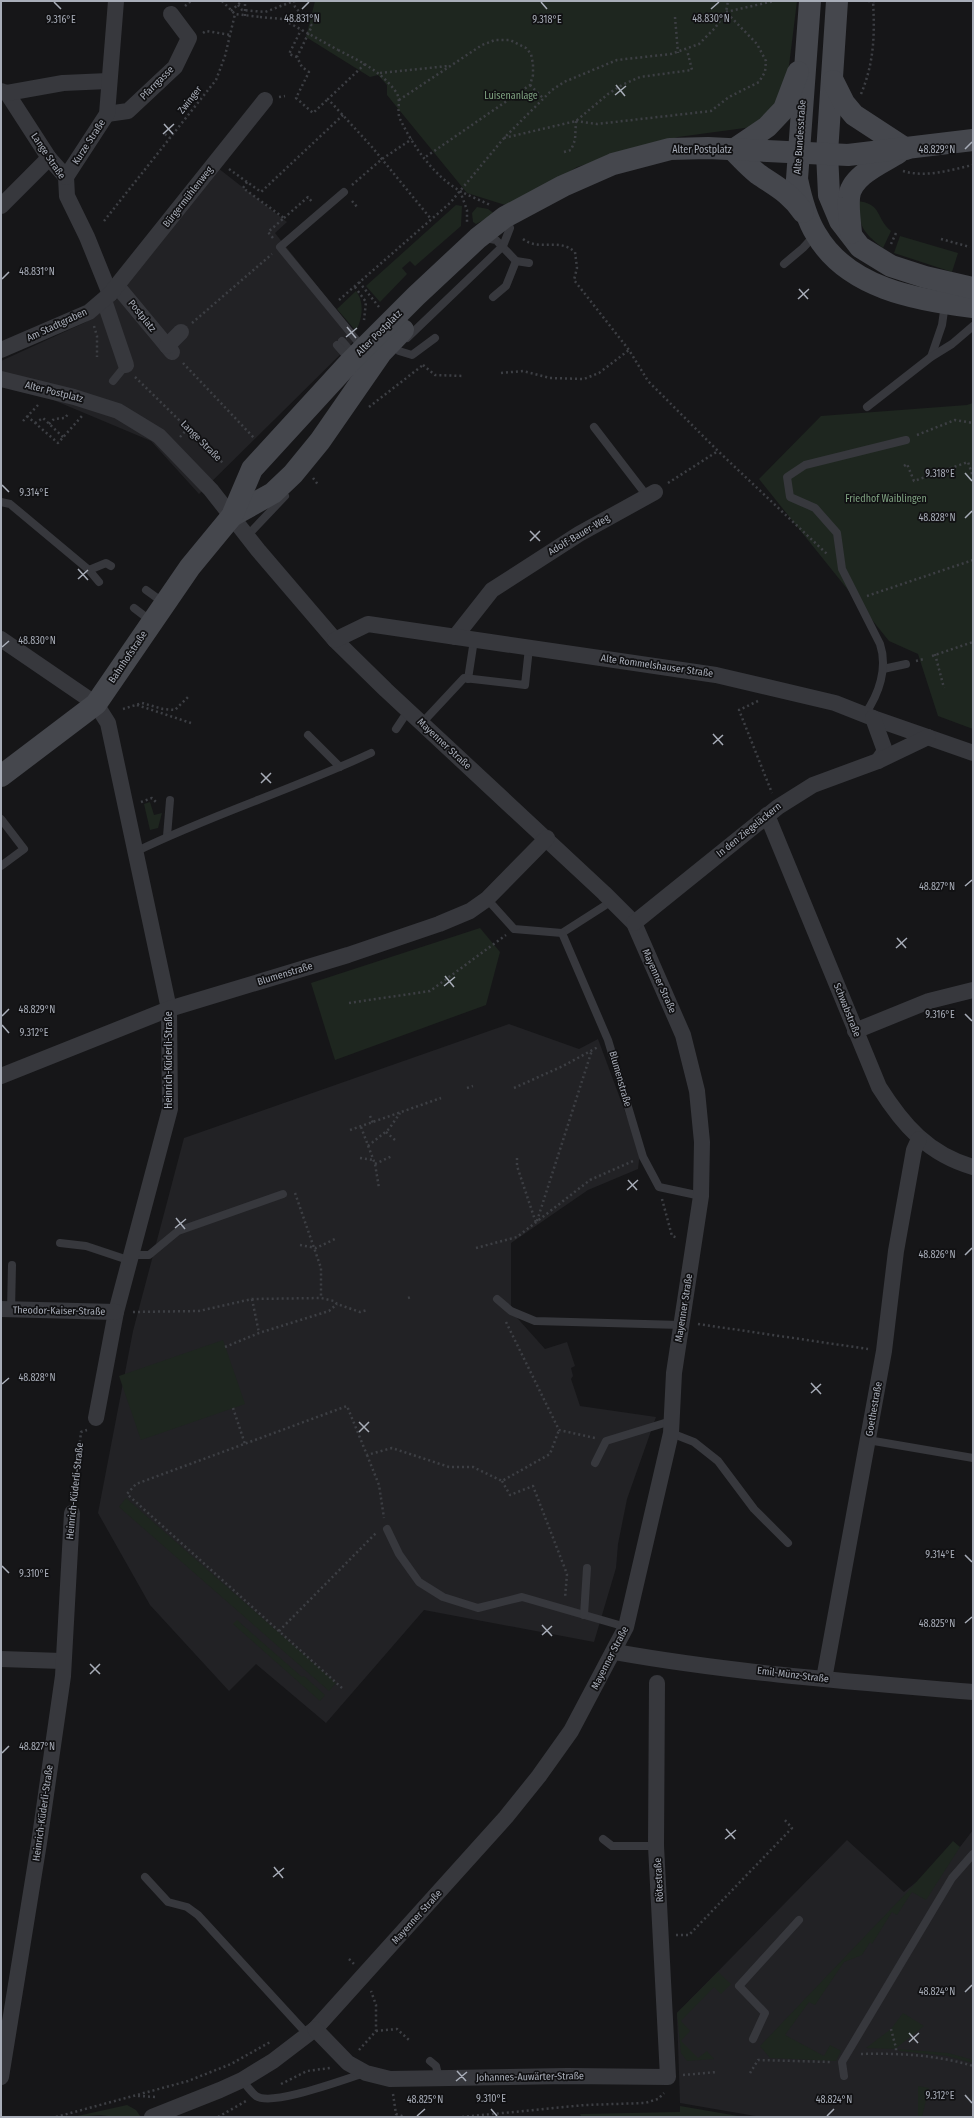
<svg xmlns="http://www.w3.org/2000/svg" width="974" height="2118" viewBox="0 0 974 2118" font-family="'Fira Sans Condensed',sans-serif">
	<rect width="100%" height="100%" fill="#161618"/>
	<g fill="#222225">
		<polygon points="218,168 287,222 275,233 358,337 199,494 151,441 1,378 1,361 86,322 123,288"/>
		<polygon points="509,1024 579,1049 598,1039 640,1152 638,1169 588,1190 511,1243 511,1311 545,1349 567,1342 575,1366 571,1368 573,1376 571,1379 580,1406 656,1417 627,1499 618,1544 616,1568 594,1642 424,1610 326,1723 256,1664 229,1691 150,1605 98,1513 133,1331 184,1138"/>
		<polygon points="973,1830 973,2117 761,2117 680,2103 677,2013 847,1840 904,1892 960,1847"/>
	</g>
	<g fill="#1e261f">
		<polygon points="315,1 797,1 786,90 781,103 752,127 678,137 577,167 512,207 467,193 387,95 387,85 378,75 370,77 306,37"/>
		<path d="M856 201C883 203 875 218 891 231L883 248C861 231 861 227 856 201Z"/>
		<polygon points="456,205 462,206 461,226 415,266 410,261 402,268 407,274 380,302 366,286"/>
		<polygon points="477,207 488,209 495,214 476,224 473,222 472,213"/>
		<polygon points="900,236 958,253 952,272 894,253"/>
		<path d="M356 291C365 303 362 319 356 331L337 309Z"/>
		<polygon points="973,403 973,729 938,716 918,654 889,641 759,479 821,416 967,405"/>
		<polygon points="150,802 154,815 162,813 158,828 150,830 144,804"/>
		<polygon points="480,928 500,952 486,1005 335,1060 311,983"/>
		<polygon points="223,1340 245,1404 141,1440 119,1376"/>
		<polygon points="126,1498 336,1683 329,1691 119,1507"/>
		<polygon points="237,1620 302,1677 304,1676 325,1695 320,1701 233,1624"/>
		<polygon points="953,1841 960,1847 926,1900 912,1892 897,1915 892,1912 872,1944 870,1942 862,1955 844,1962 815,2005 809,2002 785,2035 824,2056 830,2045 841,2051 836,2061 770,2058 760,2046 910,1889"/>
		<polygon points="718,1972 731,1984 721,1994 714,1987 681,2021 690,2031 681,2041 698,2058 707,2051 714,2059 687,2061 681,2053 677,2013"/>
		<polygon points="903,2013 924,2026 895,2049 866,2048 891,2029"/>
		<polygon points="898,2049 948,2053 973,2060 973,2063 947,2056 899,2051"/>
		<polygon points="918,2086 929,2088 922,2117 918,2117"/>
		<polygon points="127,2105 136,2110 140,2116 116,2117 100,2115 73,2117"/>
		<polygon points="680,2106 744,2117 581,2116 580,2114 680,2112"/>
	</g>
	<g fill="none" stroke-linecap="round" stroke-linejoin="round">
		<g stroke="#3d3f44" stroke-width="2.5" stroke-dasharray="2 3" stroke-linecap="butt">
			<polyline points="222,1 235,14 260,17"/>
			<polyline points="868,1 878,1"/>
			<polyline points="238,5 242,10 265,12 294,1 295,7 312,26 297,57 302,67 309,72 296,98 313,113 328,99"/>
			<polyline points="185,6 191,1"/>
			<polyline points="231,11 242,1"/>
			<polyline points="726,12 774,1"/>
			<polyline points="675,17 678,53"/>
			<polyline points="203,33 206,31 231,35"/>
			<path d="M338 50C360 61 381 71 396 92 402 101 396 110 400 119 413 146 433 175 460 191 469 196 480 200 490 205"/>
			<polyline points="297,57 289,54 301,30"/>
			<polyline points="365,64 328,99 372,147 431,219"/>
			<polyline points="380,73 448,66"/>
			<polyline points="530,85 543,98"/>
			<path d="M861 94C874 63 875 35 873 1"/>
			<polyline points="279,97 285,96"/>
			<polyline points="399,100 482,45 495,40 510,40 526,48 531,54 533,64 533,75 530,85 424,158"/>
			<polyline points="576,121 597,124 711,111 729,97 759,82 765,72 766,61 757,44 726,12"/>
			<polyline points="165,134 170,138"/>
			<polyline points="504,138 576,121 608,94 622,85 640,77 692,70 687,50"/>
			<polyline points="564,152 571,150 575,140 576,121"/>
			<polyline points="229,169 261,192 343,115"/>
			<path d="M903 171C926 178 950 170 973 165"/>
			<polyline points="247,182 243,188 284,218 268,232 273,238"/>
			<polyline points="352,185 382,159 412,139"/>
			<polyline points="460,191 467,210 467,223"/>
			<polyline points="352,201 358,208"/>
			<polyline points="284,218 308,197 313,203"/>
			<polyline points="104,221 216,80 225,56 235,14"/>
			<path d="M523 239C540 252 558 237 575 252L577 268 574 280 629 350 648 381 718 451 827 554"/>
			<polyline points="941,239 970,247"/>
			<polyline points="891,244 896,233"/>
			<polyline points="359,282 379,307"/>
			<polyline points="355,287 366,302 364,320"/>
			<polyline points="339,300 450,203 504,138 552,90 564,82 617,60 671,54 699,44 715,28 726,12 728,1"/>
			<polyline points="192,323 272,254"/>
			<polyline points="94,326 97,336 97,357"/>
			<polyline points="183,363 255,439"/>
			<polyline points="423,365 435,375 464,376"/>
			<polyline points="501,373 523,371 550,378 584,379 599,373 629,350"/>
			<polyline points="135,377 224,464"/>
			<polyline points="369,407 423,365"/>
			<polyline points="27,416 58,443 82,416"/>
			<polyline points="23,421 38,405"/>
			<polyline points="35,423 43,418 63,437"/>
			<polyline points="49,424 54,419 65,418 68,414"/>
			<polyline points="917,435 955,420 973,423"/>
			<polyline points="180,437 189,427"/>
			<polyline points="904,466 907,464 914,481 968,462 973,477"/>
			<polyline points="313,478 319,486"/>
			<polyline points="668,483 718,451"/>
			<polyline points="867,596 973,560"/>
			<polyline points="935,654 944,688"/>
			<polyline points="932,656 973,642"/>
			<polyline points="916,661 924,659"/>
			<polyline points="758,701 739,710 772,793"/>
			<polyline points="137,705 191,723"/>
			<polyline points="123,709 142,703 163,709 175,710 189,696"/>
			<polyline points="141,802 152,798 157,803"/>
			<polyline points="349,1003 430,991 506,935"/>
			<polyline points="467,1088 473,1086"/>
			<polyline points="514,1088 563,1066 598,1047"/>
			<polyline points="370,1116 373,1123"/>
			<polyline points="361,1127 375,1164 379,1188"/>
			<polyline points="350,1130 441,1098"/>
			<polyline points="386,1132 395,1140"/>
			<polyline points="368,1146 389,1129 400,1113"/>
			<polyline points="360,1158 373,1160"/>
			<polyline points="517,1158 517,1166 536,1223"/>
			<polyline points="375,1164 392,1156"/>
			<polyline points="295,1193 321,1268 321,1298"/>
			<polyline points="662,1199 672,1236 678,1238"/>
			<polyline points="537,1221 592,1050"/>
			<polyline points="300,1245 316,1248 335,1239"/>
			<polyline points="476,1248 517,1237 590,1180 633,1161"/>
			<polyline points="408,1298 411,1297"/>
			<polyline points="252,1299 259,1333"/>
			<polyline points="133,1312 199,1311 252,1299 321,1298 334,1301 337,1304 360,1312 367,1310"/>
			<polyline points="506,1322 559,1430 595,1438"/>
			<polyline points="698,1324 868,1349"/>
			<polyline points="225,1347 259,1333 329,1311 337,1304"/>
			<polyline points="233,1408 245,1444"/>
			<polyline points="367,1455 379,1485 384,1518"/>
			<polyline points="502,1481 510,1495 533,1486 567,1574 565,1598"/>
			<polyline points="74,1497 81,1432 87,1430"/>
			<polyline points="279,1631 376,1533"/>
			<polyline points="342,1688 127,1494 136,1484 347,1406 367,1455 392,1448 449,1467 473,1467 502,1481 550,1454 559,1430"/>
			<polyline points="676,1935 689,1935 792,1828 783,1818"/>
			<polyline points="349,1959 354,1964"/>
			<polyline points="891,2029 896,2048 896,2053"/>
			<polyline points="376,2031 397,2029 409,2040"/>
			<polyline points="359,2050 376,2031 376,2005 371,1991"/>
			<path d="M861 2054C899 2053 937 2055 973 2066"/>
			<polyline points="750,2073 758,2060 831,2062"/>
			<polyline points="683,2075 717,2072"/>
			<polyline points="281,2084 307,2071 330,2068"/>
			<polyline points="393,2094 396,2114 405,2117"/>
			<polyline points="138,2096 157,2097"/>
			<polyline points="56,2117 188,2081 231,2064 272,2041"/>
			<polyline points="218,2117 246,2101"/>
			<polyline points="462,2117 585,2105 645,2103 658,2099 664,2093"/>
		</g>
		<g stroke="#37383d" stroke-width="8">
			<polyline points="344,192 280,247 363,348"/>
			<polyline points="485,238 496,240 516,261 529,263"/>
			<polyline points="784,264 803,248 815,235"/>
			<polyline points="493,297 506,286 516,261"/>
			<polyline points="407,338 503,246 510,228"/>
			<polyline points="342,341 355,356"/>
			<polyline points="393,342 399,351 412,355 435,338"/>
			<polyline points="337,345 351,361"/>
			<polyline points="931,357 942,325 945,304"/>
			<polyline points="113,381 126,365"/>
			<polyline points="867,407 931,357 952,344 973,326"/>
			<polyline points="594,427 647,496"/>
			<polyline points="1,502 10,504 89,570 99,582"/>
			<polyline points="247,536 285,496"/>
			<polyline points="89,570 106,563 111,566"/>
			<polyline points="146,590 164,603"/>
			<polyline points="134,608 151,621"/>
			<polyline points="883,669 906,664"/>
			<polyline points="468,679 474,640"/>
			<path d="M865 714C879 694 888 668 880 644L842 569 837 533 815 508 790 497 787 477 805 465 906 440"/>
			<polyline points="422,723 464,678 525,685 529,648"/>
			<polyline points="396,729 408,711"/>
			<polyline points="308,735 340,767"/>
			<polyline points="1,819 24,849 1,866"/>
			<polyline points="167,836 170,800"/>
			<path d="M137 851C213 814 294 789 371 753"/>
			<polyline points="487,899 514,929 562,933 612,901"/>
			<polyline points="562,933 608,1040 643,1157 659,1187 701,1196"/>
			<polyline points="60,1243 86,1246 131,1261"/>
			<polyline points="132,1255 149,1255 178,1231 283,1194"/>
			<polyline points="497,1299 511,1311 535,1321 681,1325"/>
			<polyline points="11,1310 12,1265"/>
			<polyline points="671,1433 694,1442 718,1461 754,1509 788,1543"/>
			<polyline points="868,1440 973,1458"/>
			<polyline points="595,1463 606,1441 671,1421"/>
			<polyline points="387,1529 399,1554 419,1582 443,1597 478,1608 522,1597 626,1627"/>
			<polyline points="584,1615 587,1568"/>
			<polyline points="603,1839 612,1846 656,1846"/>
			<polyline points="145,1877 168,1902 187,1907 198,1915 308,2035"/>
			<polyline points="753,2039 765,2013 739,1986 799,1920"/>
			<polyline points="430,2061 436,2066 439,2079"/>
			<polyline points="844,2076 842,2062 952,1878 973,1854"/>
			<path d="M242 2080C246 2085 251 2092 256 2096 272 2107 345 2079 365 2073"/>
		</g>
		<g stroke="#37383d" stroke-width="16">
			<polyline points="1,91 7,93 49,158 66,177 67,196 87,237 110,294"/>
			<polyline points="7,93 63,83 108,81"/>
			<polyline points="107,114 128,111 175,67 189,38 171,14"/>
			<polyline points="66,177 107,114 116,1"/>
			<polyline points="1,206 49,158"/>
			<polyline points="118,287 172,352"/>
			<polyline points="104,300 126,365"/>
			<polyline points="167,346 181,332"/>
			<polyline points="1,350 89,312 110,294 265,100"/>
			<polyline points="1,379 74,397 118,411 159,436 211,490 258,550 335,640 386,690 604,893 634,923 683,1035 697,1091 702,1142 701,1196 674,1373 671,1433 626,1627 571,1731 539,1776 506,1817 315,2029 273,2061 242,2080 220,2090 152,2117"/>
			<polyline points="455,637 492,590 579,534 655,492"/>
			<polyline points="1,639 96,704 108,723 169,1009 170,1109 116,1312 96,1418"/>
			<polyline points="335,640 368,624 716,675 835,703 873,718 973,753"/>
			<polyline points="873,718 885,751 878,761"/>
			<path d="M767 815 879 1087C903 1125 928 1154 973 1167"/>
			<polyline points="634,923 778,807 813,785 878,761 928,737"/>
			<polyline points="855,1031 929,1001 973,990"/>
			<polyline points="1,1076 169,1009 348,955 439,924 470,911 487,899 547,838"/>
			<polyline points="1,1309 116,1312"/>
			<path d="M615 1652C733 1673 854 1682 973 1692"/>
			<polyline points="1,1659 62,1661"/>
			<polyline points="824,1679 884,1351 896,1251 914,1150 919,1139"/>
			<polyline points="315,2029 348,2063 366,2073 390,2079 567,2076 668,2077 656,1846 657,1683"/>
			<polyline points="1,2077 39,1843 63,1676 72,1513"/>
		</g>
		<g stroke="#45474d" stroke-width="22">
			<path d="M810 1 797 179C801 198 806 218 816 234 847 288 916 300 973 307"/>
			<polyline points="837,1 827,153 829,195 840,221 860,247 891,266 925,277 973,288"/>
			<polyline points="833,81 844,103 854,115 906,149"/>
			<polyline points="733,150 767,127 784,109 798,72"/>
			<path d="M733 150C741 158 749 167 758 174 777 187 790 193 803 212"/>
			<path d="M851 233C850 222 848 209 849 198 850 176 882 163 898 153"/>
			<polyline points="232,516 273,493 293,474 320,441 381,353 403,330"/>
			<polyline points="1,776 96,704 190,567 232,516 252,469 351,361 416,296 478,238 505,217 563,186 613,164 670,149 708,148 848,155 973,140"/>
		</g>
		<g stroke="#3d3f44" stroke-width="2.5" stroke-dasharray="2 3" stroke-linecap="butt">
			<polyline points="245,16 245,1"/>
			<polyline points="260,17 282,19 338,50"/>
		</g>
	</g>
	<path fill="none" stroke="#a8adb8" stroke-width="1.5" d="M54 2 61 9M541 2 547 9M302 9 309 2M711 9 719 2M616 85 625 96M615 95 626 86M164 124 173 134M163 134 174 124M965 149 972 142M2 279 9 272M799 289 808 299M798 299 809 289M347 327 356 338M346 337 357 328M965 473 972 481M2 485 9 492M965 518 972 511M530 531 540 541M530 541 540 531M78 569 88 580M78 579 88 570M2 647 9 641M713 734 723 745M713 744 723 735M261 773 271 783M261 783 271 773M965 886 972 880M897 938 906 948M896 948 907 938M445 976 454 987M444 986 455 977M965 1014 972 1021M2 1016 9 1009M2 1025 9 1033M628 1180 637 1190M627 1190 638 1180M176 1218 185 1229M175 1228 186 1219M965 1255 972 1248M811 1383 821 1394M2 1384 9 1378M811 1393 821 1384M359 1422 369 1432M359 1432 369 1422M965 1555 972 1562M2 1566 9 1573M965 1623 972 1617M542 1625 552 1636M542 1635 552 1626M90 1664 100 1674M90 1674 100 1664M2 1753 9 1746M726 1829 735 1839M725 1839 736 1830M274 1867 283 1878M273 1877 284 1868M965 1992 972 1985M909 2033 918 2043M909 2042 919 2033M457 2071 466 2081M456 2081 467 2072M965 2095 972 2103M491 2109 497 2116M417 2116 425 2109M827 2116 834 2109"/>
	<g text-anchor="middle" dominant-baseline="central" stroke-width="3.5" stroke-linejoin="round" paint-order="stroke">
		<g font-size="10" fill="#a8adb8" stroke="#111113">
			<text transform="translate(157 83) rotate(-45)">Pfarrgasse</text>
			<text transform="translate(190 100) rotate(-52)">Zwinger</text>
			<text transform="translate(800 137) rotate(-86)">Alte Bundesstraße</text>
			<text transform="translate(89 142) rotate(-57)">Kurze Straße</text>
			<text x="702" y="150">Alter Postplatz</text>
			<text transform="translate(48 156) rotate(56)">Lange Straße</text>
			<text transform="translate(188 197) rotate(-52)">Bürgermühlenweg</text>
			<text transform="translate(142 316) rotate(51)">Postplatz</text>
			<text transform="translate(57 325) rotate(-25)">Am Stadtgraben</text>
			<text transform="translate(379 333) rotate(-45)">Alter Postplatz</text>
			<text transform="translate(54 392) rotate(14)">Alter Postplatz</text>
			<text transform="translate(201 441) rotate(45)">Lange Straße</text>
			<text transform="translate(579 535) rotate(-31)">Adolf-Bauer-Weg</text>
			<text transform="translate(128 657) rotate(-56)">Bahnhofstraße</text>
			<text transform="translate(657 666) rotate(8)">Alte Rommelshauser Straße</text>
			<text transform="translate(444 744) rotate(43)">Mayenner Straße</text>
			<text transform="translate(749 830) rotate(-39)">In den Ziegeläckern</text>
			<text transform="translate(285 974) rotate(-17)">Blumenstraße</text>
			<text transform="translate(659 981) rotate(66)">Mayenner Straße</text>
			<text transform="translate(847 1010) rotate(68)">Schwabstraße</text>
			<text transform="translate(169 1060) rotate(-90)">Heinrich-Küderli-Straße</text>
			<text transform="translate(620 1079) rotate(74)">Blumenstraße</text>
			<text transform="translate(684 1308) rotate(-81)">Mayenner Straße</text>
			<text transform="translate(59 1311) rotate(1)">Theodor-Kaiser-Straße</text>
			<text transform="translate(874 1409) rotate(-80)">Goethestraße</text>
			<text transform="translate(75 1491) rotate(-84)">Heinrich-Küderli-Straße</text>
			<text transform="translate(610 1658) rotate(-63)">Mayenner Straße</text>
			<text transform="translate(793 1675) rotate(7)">Emil-Münz-Straße</text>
			<text transform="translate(43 1813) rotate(-82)">Heinrich-Küderli-Straße</text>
			<text transform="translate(659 1880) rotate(-93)">Rötestraße</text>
			<text transform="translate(417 1917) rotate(-48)">Mayenner Straße</text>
			<text transform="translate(530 2077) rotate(-1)">Johannes-Auwärter-Straße</text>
		</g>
		<g font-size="10" fill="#7fa381" stroke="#111113">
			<text x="511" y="96">Luisenanlage</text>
			<text x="886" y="499">Friedhof Waiblingen</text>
		</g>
	</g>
	<g font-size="10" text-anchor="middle" fill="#a8adb8" stroke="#111113" stroke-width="3.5" stroke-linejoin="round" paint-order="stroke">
		<text x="302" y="22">48.831°N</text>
		<text x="711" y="22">48.830°N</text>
		<text x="61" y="23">9.316°E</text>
		<text x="547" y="23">9.318°E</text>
		<text x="937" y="153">48.829°N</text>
		<text x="37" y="275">48.831°N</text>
		<text x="940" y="477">9.318°E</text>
		<text x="34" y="496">9.314°E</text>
		<text x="937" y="521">48.828°N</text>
		<text x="37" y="644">48.830°N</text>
		<text x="937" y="890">48.827°N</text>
		<text x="37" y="1013">48.829°N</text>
		<text x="940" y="1018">9.316°E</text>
		<text x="34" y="1036">9.312°E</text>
		<text x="937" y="1258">48.826°N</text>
		<text x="37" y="1381">48.828°N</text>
		<text x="940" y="1558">9.314°E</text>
		<text x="34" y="1577">9.310°E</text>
		<text x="937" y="1627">48.825°N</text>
		<text x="37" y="1750">48.827°N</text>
		<text x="937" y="1995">48.824°N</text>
		<text x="940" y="2099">9.312°E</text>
		<text x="491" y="2102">9.310°E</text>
		<text x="425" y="2103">48.825°N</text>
		<text x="834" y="2103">48.824°N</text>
	</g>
	<rect width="974" height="2118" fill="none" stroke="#a8adb8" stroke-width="4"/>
</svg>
